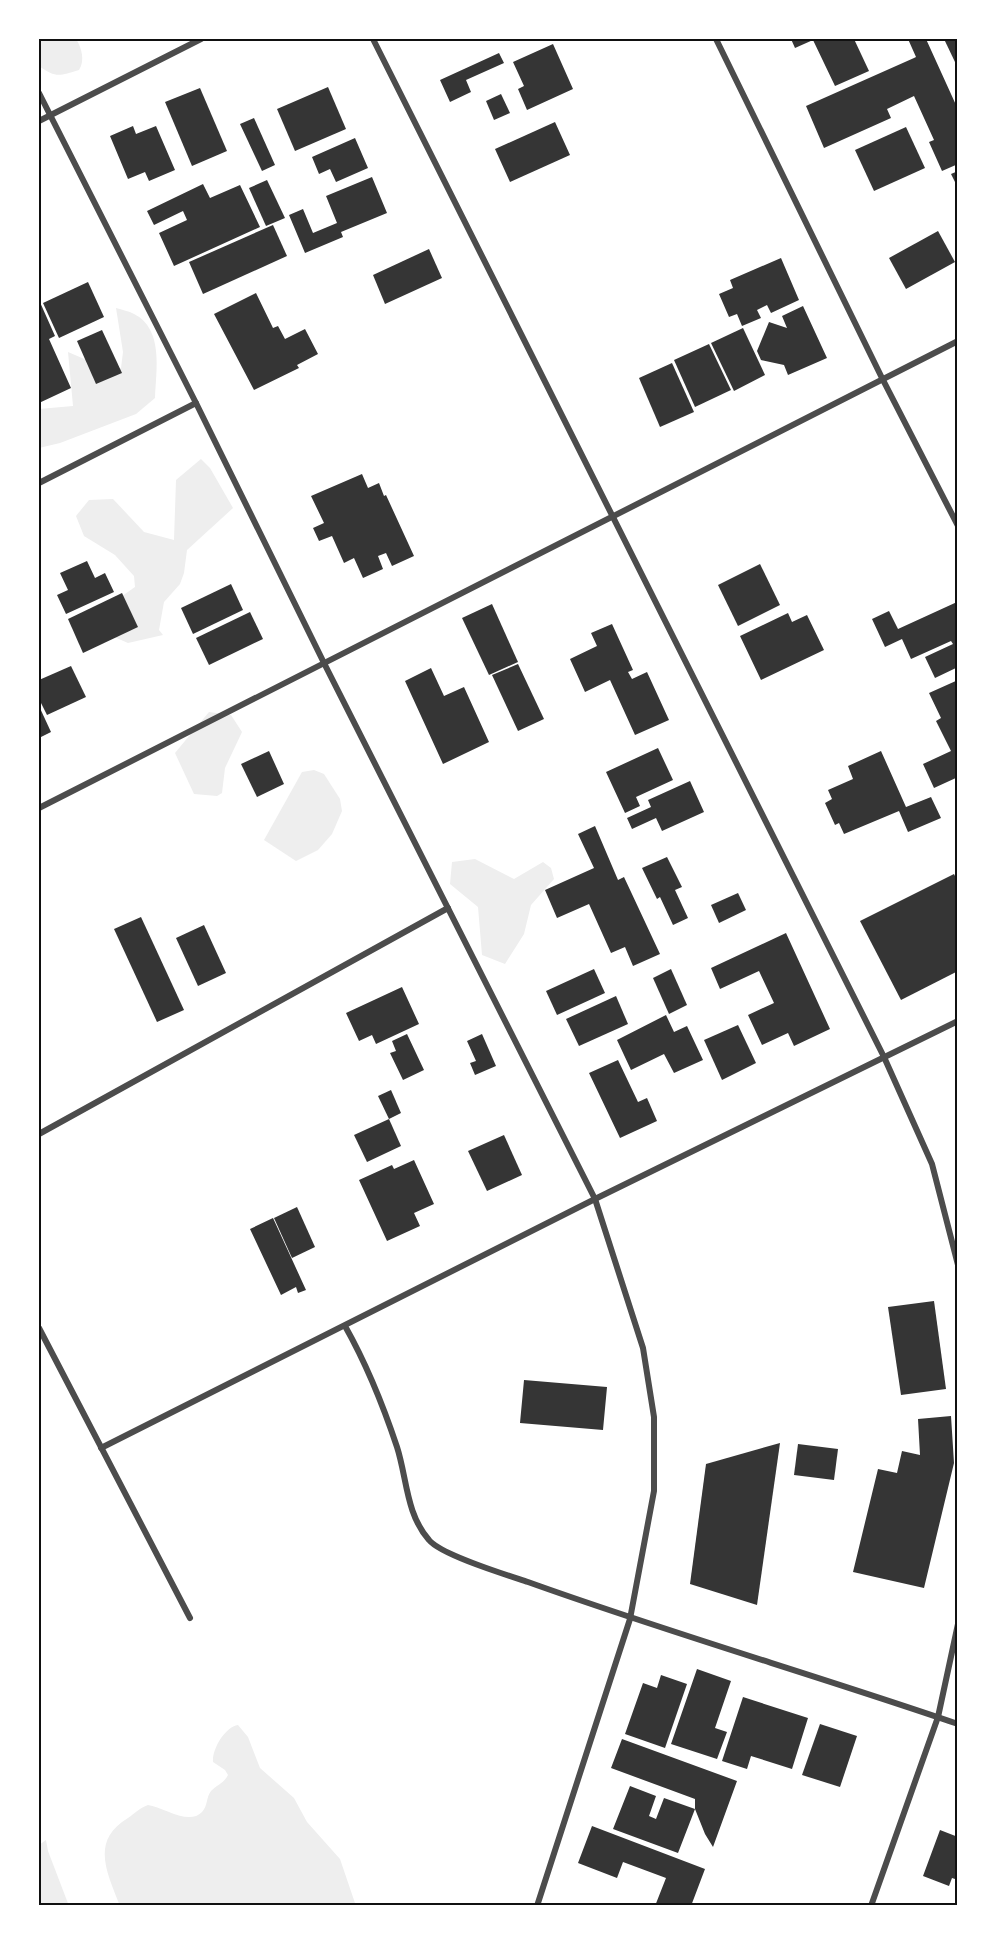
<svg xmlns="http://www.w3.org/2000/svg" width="997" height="1945" viewBox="0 0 997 1945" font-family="Quicksand,sans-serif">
	<rect width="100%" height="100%" fill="#fff"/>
	<g fill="#eee">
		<path d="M39 39H76C82 48 85 61 79 70 59 76 56 78 39 66Z"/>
		<path d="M116 308C122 310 129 311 134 314 164 329 156 371 155 398L136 414 60 443 39 448V409L73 406 68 352 110 370 121 368 123 352Z"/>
		<polygon points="201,459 210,468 233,508 187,550 184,573 180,584 164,602 159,630 163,635 128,643 105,633 98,613 135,587 134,576 115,555 84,536 76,516 89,500 113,499 144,532 174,540 176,480"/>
		<polygon points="209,712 231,715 242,732 225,768 222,793 217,796 194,794 175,753"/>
		<polygon points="314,770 324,774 340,799 342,811 332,834 318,850 296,861 264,840 302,772"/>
		<polygon points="475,859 514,879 543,862 551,868 554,879 531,905 524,934 505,964 482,955 478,907 450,884 452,862"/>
		<path d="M238 1725 248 1737 260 1768 294 1798 307 1822 340 1859 356 1906H120C107 1872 90 1841 128 1818 135 1813 140 1808 148 1805 163 1807 189 1826 202 1812 208 1806 206 1797 211 1791 217 1785 224 1783 228 1775L225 1770 213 1762C212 1749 225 1727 238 1725Z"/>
		<polygon points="46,1840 48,1851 69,1906 39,1906 39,1845"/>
	</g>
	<g fill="#353535">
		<polygon points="791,39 854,39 869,71 835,86 813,40 795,48"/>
		<polygon points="908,39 926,39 956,105 958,104 958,143 955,144 958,151 958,164 942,171 929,142 934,140 914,96 887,109 891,118 824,148 806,106 914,58 916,57"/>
		<polygon points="944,39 958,39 958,60 955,62"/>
		<polygon points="553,44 573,89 527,110 518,89 524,86 513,62"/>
		<polygon points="499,53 504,63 466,80 471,92 450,102 440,80"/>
		<polygon points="328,87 346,129 295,151 277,109"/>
		<polygon points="200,88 227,151 192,166 165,102"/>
		<polygon points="501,94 510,113 494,120 486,101"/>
		<polygon points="254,118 275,165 262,171 240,124"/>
		<polygon points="555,122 570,155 510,182 495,149"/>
		<polygon points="133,126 136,134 156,126 175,170 149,181 145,172 128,179 110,136"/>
		<polygon points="906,127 925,168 874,191 855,150"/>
		<polygon points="355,138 368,168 336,182 330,169 319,174 312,157"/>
		<polygon points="958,171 958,188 951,174"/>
		<polygon points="372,177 387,213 341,232 343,237 305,253 289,215 303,209 313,233 337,223 326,196"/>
		<polygon points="267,180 285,218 266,226 249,188"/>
		<polygon points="203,184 210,198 240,185 260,227 174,266 159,233 187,220 183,211 154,225 147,211"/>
		<polygon points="273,225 287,256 203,294 189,262"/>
		<polygon points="938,231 955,262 906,289 889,258"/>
		<polygon points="429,249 442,278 385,304 373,275"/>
		<polygon points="781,258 799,300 771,313 767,305 757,310 761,318 742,326 737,314 729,317 719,294 733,288 730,280"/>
		<polygon points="88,282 104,317 59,338 43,303"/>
		<polygon points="256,293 273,328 278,326 285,339 305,329 318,354 297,365 299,368 254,390 214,314"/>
		<polygon points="39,300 55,336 49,339 71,388 39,403"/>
		<polygon points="803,306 827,358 788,375 784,365 761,360 757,351 769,322 787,328 782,316"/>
		<polygon points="743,328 765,375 734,391 711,343"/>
		<polygon points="102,330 122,373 96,384 77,341"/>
		<polygon points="709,344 731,390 695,407 674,360"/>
		<polygon points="672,363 694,412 660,427 639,378"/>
		<polygon points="362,474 368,488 379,483 384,496 386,495 414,556 392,566 386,553 378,556 383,569 363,578 354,558 344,563 332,536 319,541 313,528 324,523 311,496"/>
		<polygon points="87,561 95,578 105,573 114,592 66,614 57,595 68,590 60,573"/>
		<polygon points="760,564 780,605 738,626 718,585"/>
		<polygon points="231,584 243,610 193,634 181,608"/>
		<polygon points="122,593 138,627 83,653 68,619"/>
		<polygon points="957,602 958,667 935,678 925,657 953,644 951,641 911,659 902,639 885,647 872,619 889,611 898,629"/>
		<polygon points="492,604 518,662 489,675 462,618"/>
		<polygon points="250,612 263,639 209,665 196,638"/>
		<polygon points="788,613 792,622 807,615 824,650 761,680 740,636"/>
		<polygon points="612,624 633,670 628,672 632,679 647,672 669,720 635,735 610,680 585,692 570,659 597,646 591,633"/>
		<polygon points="518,664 544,719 518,731 492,675"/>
		<polygon points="71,666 86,697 47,715 39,699 39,680"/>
		<polygon points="431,668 444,696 464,687 489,742 443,764 405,681"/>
		<polygon points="958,680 958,777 934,788 923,764 951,751 936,721 941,718 929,693"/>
		<polygon points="39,706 51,732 39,738"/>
		<polygon points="658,748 673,780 636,797 640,806 625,813 606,772"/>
		<polygon points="269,751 284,784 257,797 241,764"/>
		<polygon points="881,751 906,807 931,797 941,818 908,832 899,811 844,834 839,823 835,825 825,803 832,799 828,790 853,779 848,766"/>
		<polygon points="690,781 704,812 662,831 656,818 632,829 627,818 651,807 648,800"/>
		<polygon points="595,826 618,880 624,877 660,954 633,966 625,947 611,953 589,904 557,918 545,890 594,868 578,834"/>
		<polygon points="667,857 682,887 675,890 688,918 673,925 660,897 657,899 642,868"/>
		<polygon points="954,874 958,882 958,971 901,1000 860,921"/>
		<polygon points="738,893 746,910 719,923 711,905"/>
		<polygon points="141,917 184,1010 157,1022 114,929"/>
		<polygon points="204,925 226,973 198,986 176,938"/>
		<polygon points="786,933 830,1029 794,1046 788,1033 762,1045 748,1015 774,1003 759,971 720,989 711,968"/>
		<polygon points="594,969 605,993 557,1015 546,991"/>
		<polygon points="671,969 687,1005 669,1014 653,978"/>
		<polygon points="402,987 419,1024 376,1044 372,1035 359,1041 346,1013"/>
		<polygon points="616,996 628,1024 579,1046 566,1019"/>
		<polygon points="666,1015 674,1032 687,1026 703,1060 674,1073 664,1054 631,1070 617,1040"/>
		<polygon points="738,1025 756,1063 722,1080 704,1040"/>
		<polygon points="407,1034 424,1070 403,1080 390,1053 396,1051 392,1041"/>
		<polygon points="482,1034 496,1066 475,1075 470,1063 476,1061 467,1041"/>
		<polygon points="618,1060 638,1102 647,1098 657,1121 620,1138 589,1073"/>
		<polygon points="391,1090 401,1113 389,1119 378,1096"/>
		<polygon points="389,1119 401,1146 367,1162 354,1135"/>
		<polygon points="504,1135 522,1175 487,1191 468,1151"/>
		<polygon points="414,1160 434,1204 414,1213 420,1226 387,1241 359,1180 392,1165 394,1169"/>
		<polygon points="297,1207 315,1247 292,1258 274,1218"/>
		<polygon points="273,1218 306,1290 298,1293 296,1287 281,1295 250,1229"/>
		<polygon points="934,1301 946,1389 901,1395 888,1307"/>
		<polygon points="524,1380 607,1387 603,1430 520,1423"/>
		<polygon points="951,1416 954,1463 924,1588 853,1572 878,1469 897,1473 902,1451 920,1455 918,1419"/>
		<polygon points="780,1443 757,1605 690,1584 706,1464"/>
		<polygon points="798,1444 838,1449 834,1480 794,1475"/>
		<polygon points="697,1669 731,1681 715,1728 727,1732 717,1759 671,1744"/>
		<polygon points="661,1675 687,1684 665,1748 625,1734 643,1683 657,1688"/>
		<polygon points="743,1697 808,1718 792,1769 751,1756 747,1769 722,1761"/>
		<polygon points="820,1724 857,1736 840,1787 802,1775"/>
		<polygon points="622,1739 737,1781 713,1847 705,1834 695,1809 695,1799 611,1768"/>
		<polygon points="630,1786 656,1796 649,1816 656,1819 664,1798 695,1809 678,1853 613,1829"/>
		<polygon points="592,1826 705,1869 691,1906 655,1906 666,1878 623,1862 617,1878 578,1863"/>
		<polygon points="940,1830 958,1837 958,1880 952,1878 949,1886 923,1876"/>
	</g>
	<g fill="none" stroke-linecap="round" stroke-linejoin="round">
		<g stroke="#4c4c4c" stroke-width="6">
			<polyline points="373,39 884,1057 932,1164 958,1265"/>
			<polyline points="716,39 882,378 958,526"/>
			<polyline points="39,93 196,403 324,663 595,1199 643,1348 654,1417 654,1491 630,1619 537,1906"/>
			<polyline points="39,121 201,39"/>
			<polyline points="39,483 196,403"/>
			<polyline points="39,808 958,341"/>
			<polyline points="39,1134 448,908"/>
			<path d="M345 1326C367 1365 383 1405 397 1447 407 1478 406 1514 429 1540 441 1555 507 1575 528 1582 670 1633 815 1675 958 1724"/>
			<polyline points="39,1328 190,1618"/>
			<polyline points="101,1448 595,1199 958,1021"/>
			<polyline points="871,1906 938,1717 958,1624"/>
		</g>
	</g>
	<rect width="997" height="1945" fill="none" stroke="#ffffff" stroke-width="81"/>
	<rect x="40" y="40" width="916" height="1864" fill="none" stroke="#111" stroke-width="2"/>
</svg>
